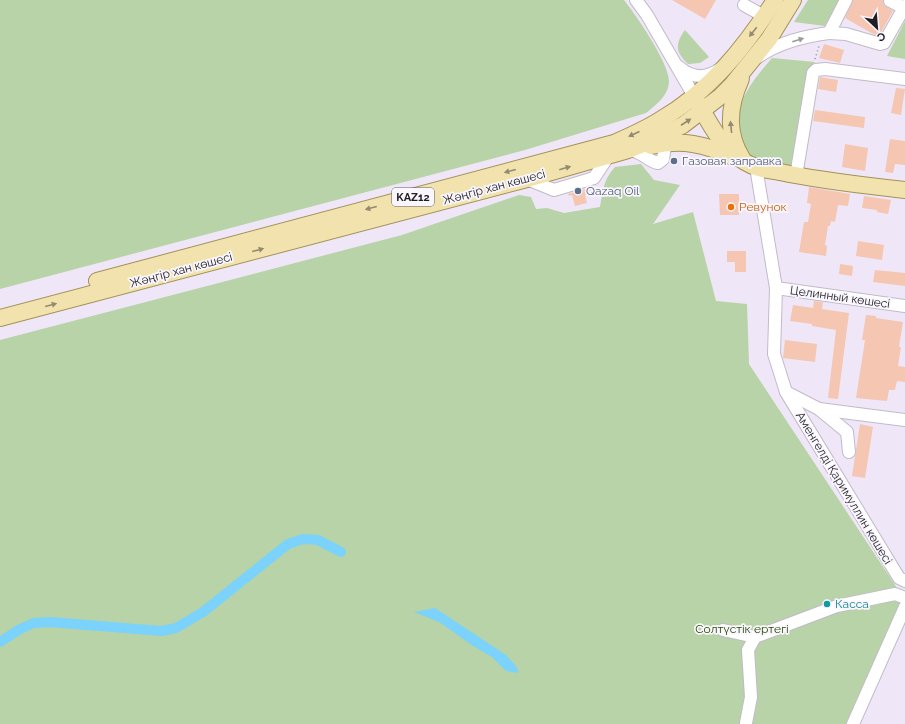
<svg xmlns="http://www.w3.org/2000/svg" width="905" height="724" viewBox="0 0 905 724" font-family="Raleway,sans-serif">
	<rect width="100%" height="100%" fill="#efe7f7"/>
	<g fill="#b8d3a7">
		<path d="M0 0H624C636 15 669 63 669 81 669 95 656 105 646 113L525 150 0 289Z"/>
		<polygon points="808,0 841,0 825,26 794,22"/>
		<polygon points="905,21 905,59 887,56"/>
		<path d="M685 30 709 57 700 63 688 64C675 52 675 44 685 30Z"/>
		<path d="M772 58 815 62 810 68 792 168 766 165 747 154C744 146 738 136 738 128 736 99 755 78 772 58Z"/>
		<path d="M641 164 654 180 680 185 653 224 693 212 716 301 747 304 749 364 903 597 846 724H0V340L402 235 519 195 531 197 536 209 547 208 564 213 600 207C603 191 603 180 615 167Z"/>
	</g>
	<polygon fill="#7bd2fa" points="435,608 506,655 516,666 519,673 506,671 492,657 473,646 449,629 439,622 414,612"/>
	<g fill="none" stroke-linecap="round" stroke-linejoin="round">
		<polyline stroke="#7bd2fa" stroke-width="10" points="0,642 20,629 34,623 50,622 161,631 176,628 203,612 288,544 303,539 318,540 341,552"/>
	</g>
	<g fill="#f5c6b2">
		<polygon points="672,0 716,0 705,19"/>
		<polygon points="853,0 883,0 884,5 893,11 879,36 873,34 845,18"/>
		<polygon points="824,44 844,50 840,63 819,58"/>
		<polygon points="820,77 838,80 836,92 818,89"/>
		<polygon points="896,88 905,89 901,115 891,113"/>
		<polygon points="815,110 865,117 864,128 813,121"/>
		<polygon points="890,139 905,141 905,165 895,164 893,173 885,172"/>
		<polygon points="845,144 868,148 865,171 842,167"/>
		<polygon points="809,187 850,194 848,206 838,205 835,222 831,221 830,226 828,226 825,245 827,246 826,256 799,252 804,222 808,222 811,204 807,203"/>
		<polygon points="588,188 590,194 585,195 587,203 575,206 572,195 569,196 568,194"/>
		<polygon points="719,194 739,194 739,215 720,215"/>
		<polygon points="864,196 891,200 888,214 877,212 877,210 862,208"/>
		<polygon points="858,241 884,245 882,260 856,256"/>
		<polygon points="727,251 746,251 746,272 735,272 735,262 727,262"/>
		<polygon points="840,264 853,266 852,276 839,274"/>
		<polygon points="875,270 905,273 905,286 873,282"/>
		<polygon points="814,301 823,302 822,309 849,313 838,399 828,398 836,330 812,326 812,324 790,321 793,305 813,308"/>
		<polygon points="866,315 876,316 876,318 903,322 899,347 901,347 898,366 905,367 905,382 897,381 895,390 889,390 887,401 856,398 865,340 862,340"/>
		<polygon points="785,340 817,344 815,362 783,358"/>
		<polygon points="860,424 873,427 865,478 852,476"/>
	</g>
	<g fill="none" stroke-linecap="round" stroke-linejoin="round">
		<g stroke="#c2bac9" stroke-width="14">
			<g id="minor">
				<polyline points="636,0 647,15 694,96"/>
				<polyline points="890,1 904,8"/>
				<polyline points="744,5 764,16"/>
				<polyline points="829,33 846,34 880,44 884,43 905,6"/>
				<path d="M758 57C778 43 805 36 829 33L846 0"/>
				<path d="M679 67C691 78 706 79 720 69"/>
				<path d="M628 150C643 151 647 161 658 163L663 159 665 146 673 142"/>
				<polyline points="756,167 776,288 774,354 786,392 899,578 905,581"/>
				<polyline points="796,176 813,73 816,70 825,69 905,79"/>
				<polyline points="527,179 554,190 594,178 609,155"/>
				<polyline points="776,288 905,306"/>
				<polyline points="786,392 819,409 905,420"/>
				<polyline points="819,409 847,432 849,452"/>
				<polyline points="723,630 755,637 837,606 895,594 905,598"/>
				<polyline points="746,723 751,697 748,650 755,637"/>
				<polyline points="853,724 905,607"/>
			</g>
		</g>
		<g stroke="#a3925a" stroke-width="18">
			<g id="major">
				<path d="M741 79C729 105 726 133 742 158"/>
				<path d="M698 103C711 126 722 148 745 162 756 169 768 170 780 172 821 181 863 185 905 190"/>
				<path d="M651 146C682 139 705 144 733 157"/>
				<path d="M97 281 614 143C630 136 646 129 660 120 709 92 745 47 775 0"/>
				<polyline points="0,318 527,179 628,150 653,140 683,125 721,96 731,86 769,39 793,0"/>
			</g>
		</g>
		<polyline stroke="#948f9a" stroke-width="1.5" stroke-dasharray="1 3" stroke-linecap="butt" points="815,59 819,46"/>
		<use href="#minor" stroke="#fff" stroke-width="12"/>
		<use href="#major" stroke="#f2e3ae" stroke-width="16"/>
	</g>
	<defs><path id="oneway-solid" d="M-6-.8H1V-3.2L6.5 0L1 3.2V.8H-6Z"/></defs>
	<g fill="#948a6f">
		<use href="#oneway-solid" transform="translate(753 32) rotate(128)"/>
		<use href="#oneway-solid" transform="translate(686 122) rotate(-33)"/>
		<use href="#oneway-solid" transform="translate(731 127) rotate(-96)"/>
		<use href="#oneway-solid" transform="translate(634 134) rotate(156)"/>
		<use href="#oneway-solid" transform="translate(565 168) rotate(-16)"/>
		<use href="#oneway-solid" transform="translate(510 171) rotate(165)"/>
		<use href="#oneway-solid" transform="translate(371 208) rotate(165)"/>
		<use href="#oneway-solid" transform="translate(258 250) rotate(-15)"/>
		<use href="#oneway-solid" transform="translate(51 305) rotate(-15)"/>
	</g>
	<use fill="#9b9a9c" href="#oneway-solid" transform="translate(798 40) rotate(-17)"/>
	<g fill="#5c6f8a" stroke="#f9f6fd" stroke-width="1.5">
		<circle cx="674" cy="161" r="4"/>
		<circle cx="578" cy="191" r="4"/>
	</g>
	<circle fill="#e8710a" stroke="#f9f6fd" stroke-width="1.5" cx="731" cy="207" r="4"/>
	<circle fill="#0f9aa8" stroke="#f9f6fd" stroke-width="1.5" cx="827" cy="604" r="4"/>
	<g text-anchor="middle" dominant-baseline="central" stroke-width="3.5" stroke-linejoin="round" paint-order="stroke">
		<rect fill="#f9f6fd" stroke="#615f64" stroke-width="1" x="392" y="188" width="42" height="18" rx="3"/>
		<g font-size="11" font-weight="bold" fill="#201e23">
			<text x="413" y="197">KAZ12</text>
		</g>
		<g font-size="12" fill="#4e5e75" stroke="#f9f6fd" text-anchor="start">
			<text x="682" y="161">Газовая заправка</text>
			<text x="586" y="191">Qazaq Oil</text>
		</g>
		<g font-size="12" fill="#201e23" stroke="#f9f6fd">
			<text transform="translate(494 187) rotate(-15)">Жәңгір хан көшесі</text>
			<text transform="translate(181 270) rotate(-15)">Жәңгір хан көшесі</text>
			<text transform="translate(840 297) rotate(8)">Целинный көшесі</text>
			<text transform="translate(844 488) rotate(59)">Аменгелді Қаримуллин көшесі</text>
		</g>
		<g font-size="12" fill="#c56008" stroke="#f9f6fd" text-anchor="start">
			<text x="739" y="207">Ревунок</text>
		</g>
		<g font-size="12" fill="#0d838f" stroke="#f9f6fd" text-anchor="start">
			<text x="835" y="604">Касса</text>
		</g>
		<g font-size="12" fill="#264900" stroke="#f9f6fd">
			<text x="742" y="629">Солтүстік ертегі</text>
		</g>
	</g>
	<g transform="translate(877 28) rotate(154)" stroke="#f9f6fd" stroke-width="3" paint-order="stroke">
	<path d="M0-3L7 15L0 10L-7 15Z" fill="#201e23"/>
	<text y="-6" font-size="11" font-weight="bold" text-anchor="middle" fill="#201e23">С</text>
	</g>
</svg>
